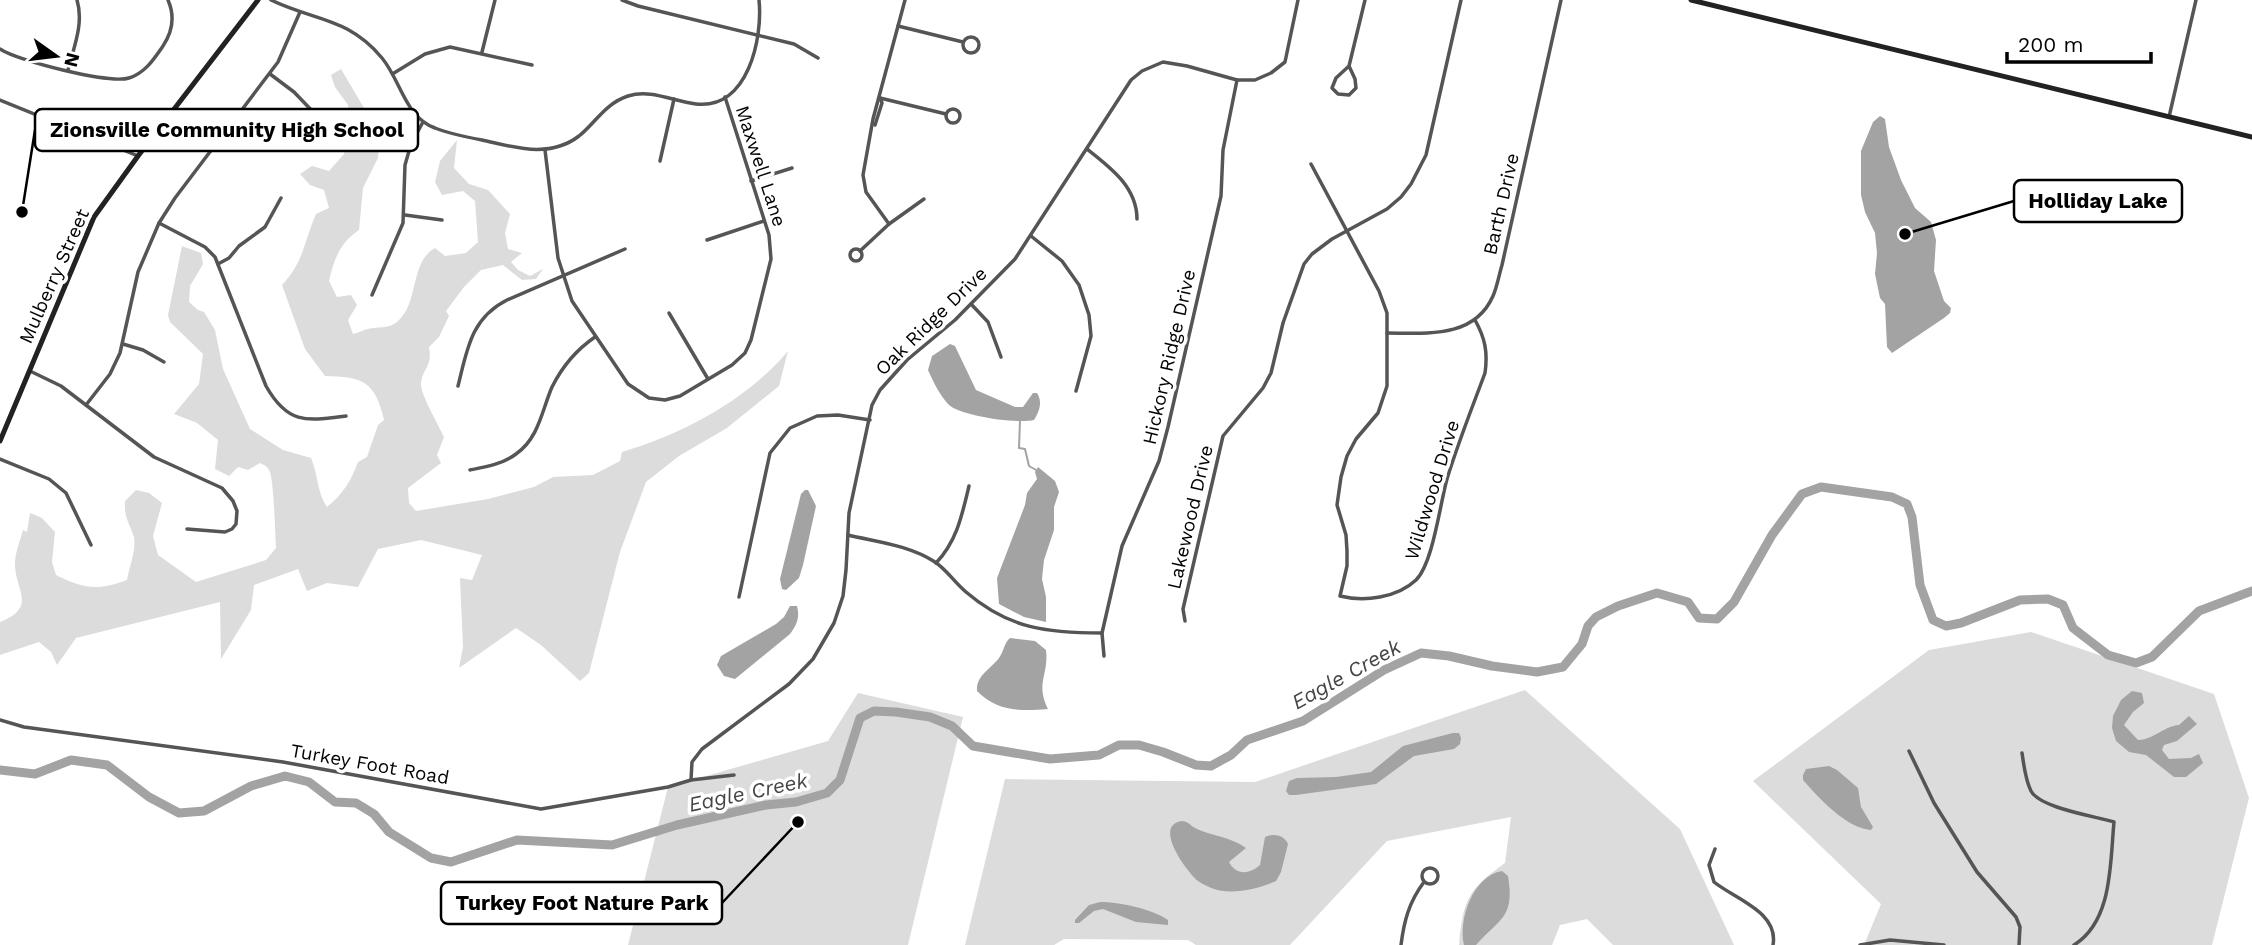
<svg xmlns="http://www.w3.org/2000/svg" width="2252" height="945" viewBox="0 0 2252 945" font-family="'Work Sans',sans-serif">
	<rect width="100%" height="100%" fill="#fff"/>
	<g fill="#dcdcdc">
		<path d="M341 69 380 135 378 158 363 188 359 230C340 243 334 259 329 281L337 297 351 295 357 305 348 320 353 334C358 333 363 330 368 329 379 326 389 330 399 320 419 301 410 262 435 248L445 256 466 253 478 242 475 201 463 191 442 195 435 182 440 161 457 140 454 168 469 184 488 190 510 214 505 233 508 249 522 253 511 262 518 270 530 276 543 269 536 279 522 280 503 265 481 270 464 287 446 311 449 316 439 337 429 347C433 368 421 369 421 385 421 395 439 426 444 437L437 455 441 463 408 488 409 503 416 511 488 499 534 487 553 477 593 475 620 461 622 452C683 434 747 400 788 351L779 386 727 428 679 456 646 482 620 552 589 673 580 681 541 645 516 628 459 668 463 647 460 578 472 580 482 555 421 540 378 549 358 587 327 583 307 591 298 569 254 585 251 610 221 659 220 602 76 638 57 665 51 652 39 642 0 655V622C38 607 15 590 15 564 15 553 20 541 23 530L27 532 30 513 42 518 55 532 52 562 56 575C84 589 98 591 127 580 129 567 138 547 133 534 128 521 124 516 125 501L136 490 149 493 162 503 153 536 158 555 196 582 266 560 276 548C275 533 274 477 269 470 267 466 264 465 260 463L248 470 238 467 229 476 215 469 218 440 197 423 174 414 199 384 203 354 170 322 168 315 182 246 201 253 203 264 190 286 189 302 198 310 204 312 215 330 223 369 250 429 283 450 311 458C318 474 317 493 327 507 343 494 351 481 358 462L367 457 378 425 384 420C375 381 363 377 325 376L305 349 282 285C304 262 304 241 316 214L329 208 324 190 310 185 300 174 312 166 329 171 344 154 350 130 348 105 335 87 331 75Z"/>
		<polygon points="2031,632 2214,694 2249,798 2212,945 1864,945 1881,904 1753,781 1929,650"/>
		<path d="M1525 690 1680 829 1734 945H1613L1587 919 1560 925 1552 945H1459C1463 900 1468 889 1505 863L1511 817 1387 841 1290 945H1196L1188 940 1064 939 1054 945H965L1005 779 1255 782Z"/>
		<polygon points="858,693 963,717 908,945 628,945 668,787 828,741"/>
	</g>
	<g fill="#a3a3a3">
		<polygon points="1880,116 1885,119 1889,147 1901,180 1915,208 1931,222 1936,240 1934,271 1944,301 1951,308 1950,313 1944,318 1892,353 1887,347 1885,304 1880,298 1875,274 1877,253 1875,233 1865,212 1861,195 1861,151 1873,122"/>
		<path d="M950 344 955 346 976 390 1015 407H1023L1033 393H1037C1043 402 1039 412 1034 420 1017 424 959 416 948 404 939 394 933 381 928 370L932 356Z"/>
		<polygon points="1038,467 1055,481 1059,492 1054,507 1054,530 1044,560 1042,579 1046,597 1046,622 1024,617 999,604 997,578 1025,505 1027,493 1037,479 1035,472"/>
		<polygon points="805,490 808,490 816,506 803,565 799,578 786,590 782,589 780,579 801,494"/>
		<path d="M790 606H797C800 617 797 625 790 634L735 679 724 676 717 665 721 656 776 624 784 617Z"/>
		<path d="M1010 638 1035 641 1046 650C1049 675 1035 683 1048 709 1020 711 998 712 977 691 976 675 991 669 999 658 1004 651 1004 643 1010 638Z"/>
		<path d="M2132 691 2142 693 2144 703 2133 712 2124 725 2138 740C2153 740 2164 726 2179 725L2189 716 2197 724 2177 741 2164 745 2162 750 2169 759 2191 758 2199 754 2203 763 2186 777H2174L2146 755 2129 752 2116 741 2112 728 2113 716 2121 700Z"/>
		<polygon points="1453,733 1459,733 1461,738 1460,744 1454,749 1414,756 1376,784 1296,795 1289,795 1286,791 1289,781 1297,778 1336,777 1371,772 1403,746"/>
		<path d="M1829 766 1837 770 1858 788 1861 807 1873 827 1871 830C1846 828 1819 798 1803 780V775L1806 769Z"/>
		<path d="M1182 821C1190 822 1190 826 1197 829 1213 836 1231 837 1246 848L1229 862C1236 876 1250 874 1260 865L1265 837C1274 833 1284 835 1288 844L1281 872 1276 881C1260 888 1241 893 1223 891 1215 890 1205 886 1198 881 1187 872 1152 825 1182 821Z"/>
		<path d="M1502 871 1508 876C1515 918 1500 918 1476 945H1464C1458 919 1473 876 1502 871Z"/>
		<path d="M1100 902C1120 902 1152 909 1168 920V925L1136 922 1103 909 1094 911 1079 923H1075V920L1089 905Z"/>
	</g>
	<g fill="none" stroke-linecap="round" stroke-linejoin="round">
		<polyline stroke="#a3a3a3" stroke-width="2" points="1020,421 1019,448 1025,449 1029,466 1036,470"/>
		<polyline stroke="#a3a3a3" stroke-width="9" points="0,770 35,774 71,760 107,765 149,797 179,813 204,811 251,786 285,776 309,782 335,802 356,803 374,814 389,832 431,858 451,862 517,840 612,845 677,825 766,805 796,802 827,793 840,780 860,718 874,711 896,712 930,717 952,726 973,746 1050,759 1099,755 1119,745 1139,745 1163,752 1196,765 1211,766 1231,755 1247,740 1303,721 1384,670 1421,653 1449,656 1492,666 1537,672 1563,667 1582,644 1588,626 1596,617 1618,606 1657,593 1688,602 1699,618 1717,619 1734,602 1772,535 1802,494 1821,487 1892,497 1907,504 1912,517 1920,585 1933,620 1946,626 1961,623 2020,600 2048,599 2063,605 2073,628 2108,655 2136,663 2152,657 2199,611 2252,591"/>
		<g stroke="#555" stroke-width="3.5">
			<path d="M271 0C314 21 348 17 382 58 401 81 405 117 435 128 450 134 466 137 482 140 514 147 549 159 579 136 595 123 606 103 628 96 651 89 672 101 696 104 748 110 763 38 759 0"/>
			<polyline points="622,0 638,6 794,44 818,58"/>
			<polyline points="898,26 963,42"/>
			<circle cx="971" cy="45" r="8"/>
			<path d="M0 49C17 61 110 84 129 78 145 73 154 59 163 46 173 31 175 16 168 0"/>
			<polyline points="482,52 495,0"/>
			<polyline points="1349,66 1355,79 1356,88 1349,95 1338,94 1332,88 1336,78 1349,66 1365,0"/>
			<path d="M68 70C74 47 84 23 77 0"/>
			<polyline points="394,73 425,54 450,47 532,65"/>
			<polyline points="270,74 294,92 318,117"/>
			<polyline points="880,98 946,114"/>
			<polyline points="0,100 138,156"/>
			<circle cx="953" cy="116" r="7"/>
			<polyline points="2169,117 2196,0"/>
			<polyline points="875,125 882,103 880,98"/>
			<path d="M1087 149C1110 167 1137 187 1137 219"/>
			<polyline points="545,150 558,258 572,301 628,384 649,398 665,400 680,396 732,365 745,353 751,340 771,259 769,235 725,97"/>
			<polyline points="660,161 674,99"/>
			<path d="M1311 164 1379 291 1387 313V386L1378 413 1356 439 1347 456 1341 477 1337 505 1346 535 1347 551V566L1340 596C1364 602 1397 598 1416 580 1433 563 1440 504 1447 479 1458 443 1472 408 1485 373 1488 352 1485 338 1475 320"/>
			<polyline points="751,181 792,168"/>
			<polyline points="405,215 442,220"/>
			<path d="M159 223 205 247 215 257 266 386C288 425 307 421 346 416"/>
			<polyline points="889,224 866,192 863,175 873,119 905,0"/>
			<polyline points="1031,236 1062,261 1079,285 1089,315 1091,336 1076,391"/>
			<polyline points="707,240 764,221"/>
			<circle cx="856" cy="255" r="6"/>
			<polyline points="860,251 889,224 924,199"/>
			<polyline points="218,264 229,258 239,246 265,227 281,198"/>
			<polyline points="372,295 403,223 405,165 411,144 423,122"/>
			<polyline points="971,304 988,322 1001,357"/>
			<polyline points="669,313 708,379"/>
			<path d="M1387 333C1426 333 1474 339 1493 296 1497 287 1499 275 1502 265L1561 0"/>
			<polyline points="123,344 143,350 164,362"/>
			<polyline points="30,371 61,386 154,457 222,488 233,501 237,511 236,524 232,529 225,532 187,529"/>
			<path d="M458 386C467 350 471 318 507 300L625 249"/>
			<polyline points="86,405 110,374 120,353 138,272 159,223 175,198 278,62 300,12"/>
			<polyline points="0,459 49,479 66,493 91,545"/>
			<path d="M470 470C485 467 503 464 516 454 539 438 542 410 552 387 562 367 576 350 595 337"/>
			<path d="M848 535C877 542 909 545 935 562 947 570 955 583 966 592 1009 629 1048 633 1102 633"/>
			<path d="M936 563C957 541 962 515 969 486"/>
			<polyline points="739,597 770,453 790,428 817,416 838,415 870,420"/>
			<polyline points="1185,621 1183,609 1223,436 1263,388 1271,373 1283,323 1304,264 1312,254 1332,239 1387,209 1401,197 1411,184 1426,155 1461,0"/>
			<polyline points="1104,656 1102,633 1122,546 1159,461 1168,427 1221,196 1223,150 1237,80"/>
			<polyline points="0,720 24,727 283,762 541,809 668,787 691,780 734,775"/>
			<polyline points="1909,751 1934,803 1977,872 2016,917 2020,927 2019,945"/>
			<path d="M2022 753C2024 765 2025 779 2031 791 2040 808 2094 816 2114 822 2110 862 2113 921 2074 945"/>
			<polyline points="691,780 692,762 702,749 789,684 813,659 834,623 843,596 846,570 849,513 872,405 880,390 907,360 955,320 1015,259 1131,80 1142,71 1163,62 1187,66 1237,80 1255,80 1271,73 1285,62 1298,0"/>
			<path d="M1715 849 1709 865 1714 882C1735 899 1779 912 1773 945"/>
			<circle cx="1430" cy="876" r="8"/>
			<path d="M1401 945C1404 921 1409 902 1424 882"/>
			<polyline points="1860,945 1890,940 1944,945"/>
		</g>
		<g stroke="#222" stroke-width="5">
			<polyline points="1691,0 2252,137"/>
			<polyline points="0,441 94,217 138,156 258,0"/>
		</g>
	</g>
	<g text-anchor="middle" dominant-baseline="central" stroke-width="7" stroke-linejoin="round" paint-order="stroke">
		<g font-size="19" fill="#000" stroke="#fff">
			<text transform="translate(761 166) rotate(72)">Maxwell Lane</text>
			<text transform="translate(1501 204) rotate(-77)">Barth Drive</text>
			<text transform="translate(54 276) rotate(-66)">Mulberry Street</text>
			<text transform="translate(931 321) rotate(-44)">Oak Ridge Drive</text>
			<text transform="translate(1169 357) rotate(-77)">Hickory Ridge Drive</text>
			<text transform="translate(1432 490) rotate(-73)">Wildwood Drive</text>
			<text transform="translate(1190 517) rotate(-77)">Lakewood Drive</text>
			<text transform="translate(370 764) rotate(10)">Turkey Foot Road</text>
		</g>
		<g font-size="21" font-style="italic" fill="#444" stroke="#fff">
			<text transform="translate(1346 674) rotate(-29)">Eagle Creek</text>
			<text transform="translate(748 792) rotate(-12)">Eagle Creek</text>
		</g>
	</g>
	<path fill="none" stroke="#000" stroke-width="2.5" d="M22 212L35 130M1905 234L2014 201M798 822L722 903"/>
	<g fill="#000" stroke="#fff" stroke-width="2.5">
		<circle cx="22" cy="212" r="7"/>
		<circle cx="1905" cy="234" r="7"/>
		<circle cx="798" cy="822" r="7"/>
	</g>
	<g fill="#fff" stroke="#000" stroke-width="2.5">
		<rect x="35" y="109" width="383" height="42" rx="7"/>
		<rect x="2014" y="180" width="168" height="42" rx="7"/>
		<rect x="441" y="882" width="281" height="42" rx="7"/>
	</g>
	<g font-size="21" text-anchor="middle" font-weight="bold" fill="#000">
		<text x="227" y="137">Zionsville Community High School</text>
		<text x="2098" y="208">Holliday Lake</text>
		<text x="582" y="910">Turkey Foot Nature Park</text>
	</g>
	<g transform="translate(56 56) rotate(104)" stroke="#ffffff" stroke-width="5" paint-order="stroke">
	<path d="M0-5L12 26L0 18L-12 26Z" fill="#000000"/>
	<text y="-10" font-size="19" font-weight="bold" text-anchor="middle" fill="#000000">N</text>
	</g>
	<path d="M2007 52v10h144v-10" fill="none" stroke="#000000" stroke-width="3.5"/>
	<text x="2018" y="52" font-size="21" fill="#000000" stroke="#ffffff" stroke-width="5" paint-order="stroke">200 m</text>
</svg>
